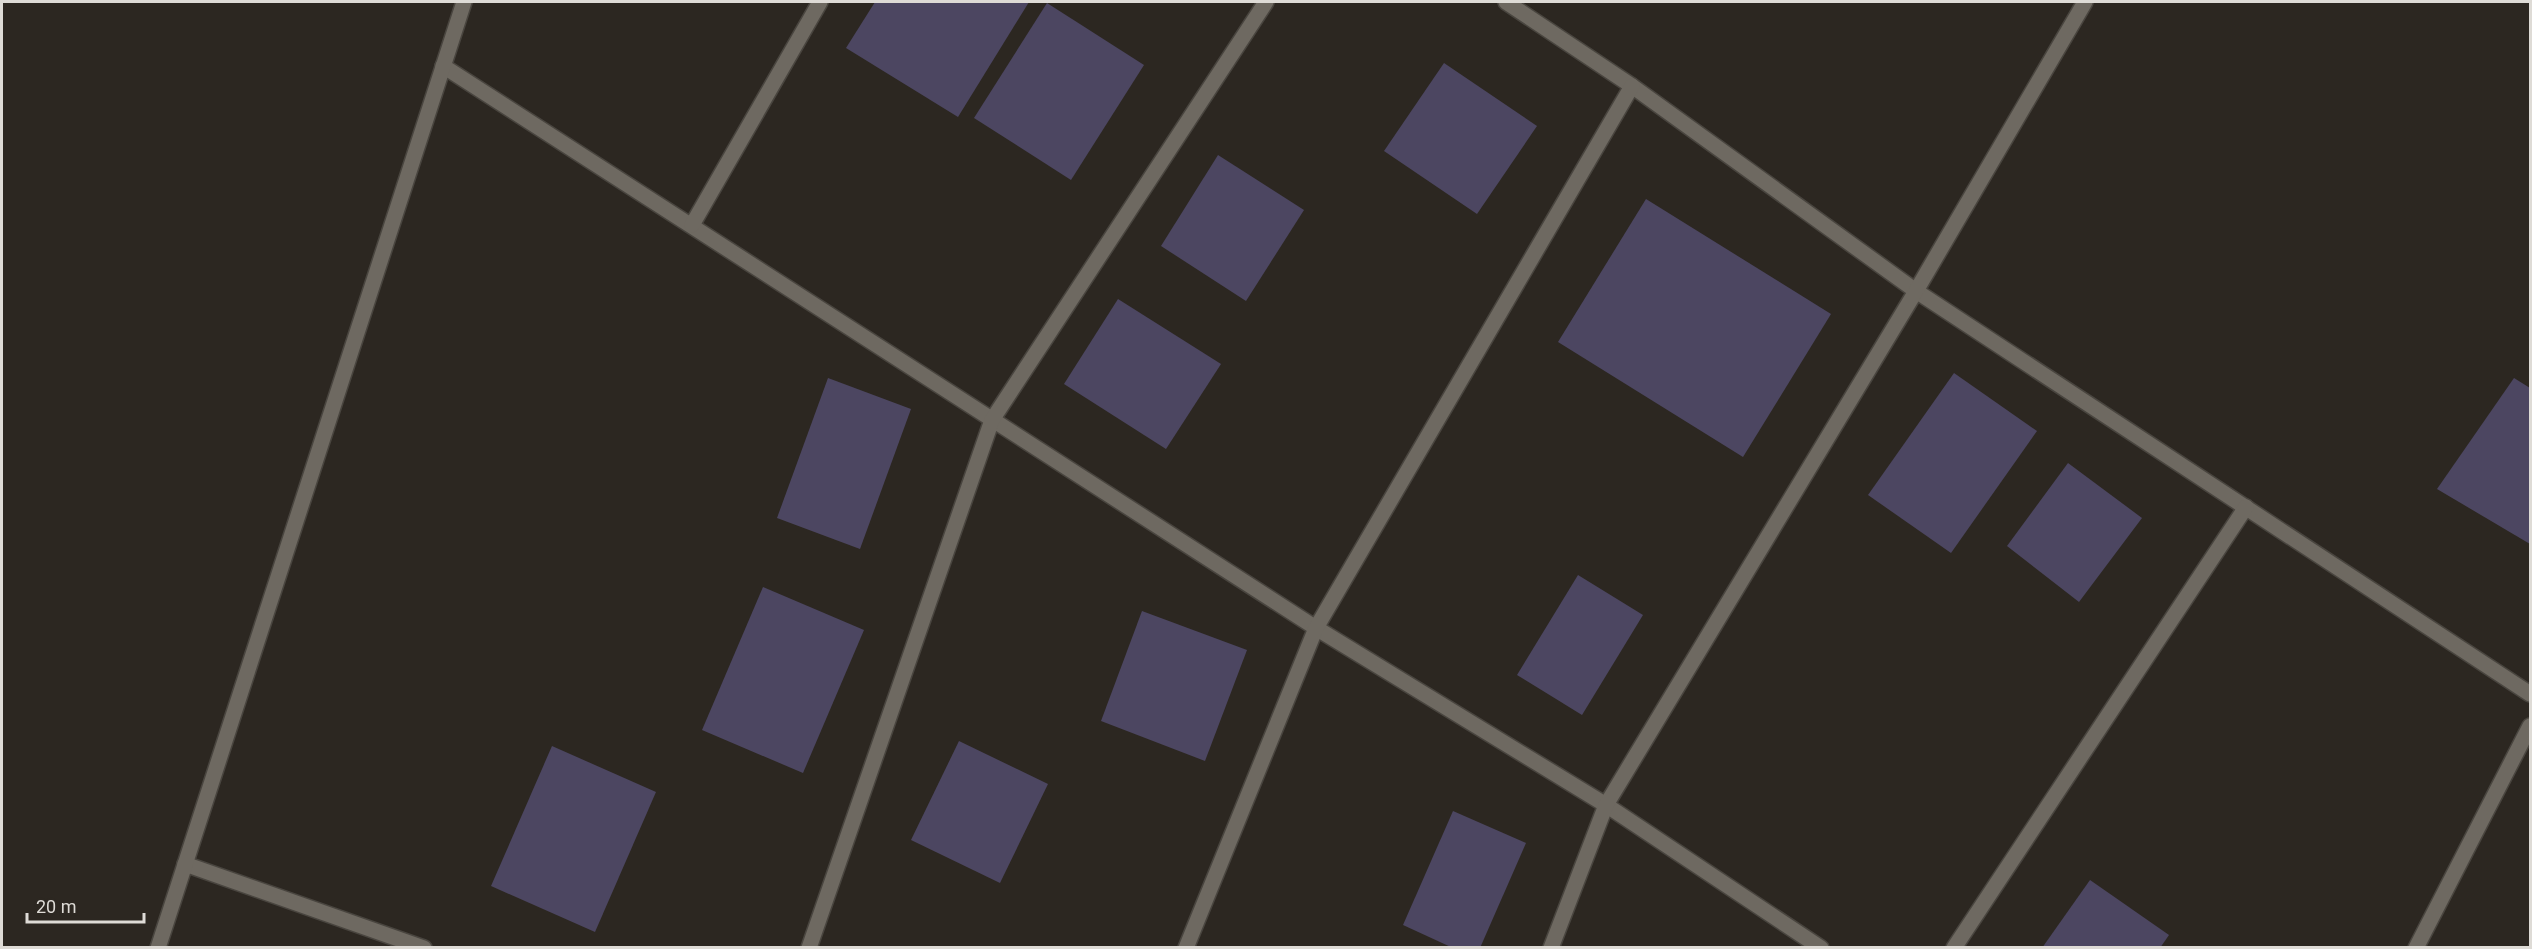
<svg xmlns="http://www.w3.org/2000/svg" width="2532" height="949" viewBox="0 0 2532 949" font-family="Roboto,sans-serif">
	<rect width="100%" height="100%" fill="#2c2721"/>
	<g fill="#4c4661">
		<polygon points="875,2 1029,2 958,117 846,48"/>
		<polygon points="1047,3 1144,65 1071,180 974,118"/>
		<polygon points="1444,63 1537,126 1477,214 1384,151"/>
		<polygon points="1218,155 1304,210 1246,301 1161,246"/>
		<polygon points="1646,199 1831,314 1743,457 1558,342"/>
		<polygon points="1118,299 1221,364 1166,449 1064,384"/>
		<polygon points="1954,373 2037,431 1951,553 1868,495"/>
		<polygon points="828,378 911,409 860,549 777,518"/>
		<polygon points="2514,378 2530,388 2530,544 2437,489"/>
		<polygon points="2068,463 2142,518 2079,602 2007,546"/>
		<polygon points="1578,575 1643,615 1582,715 1517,675"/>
		<polygon points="763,587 864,630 803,773 702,730"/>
		<polygon points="1142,611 1247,650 1205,761 1101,721"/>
		<polygon points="959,741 1048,784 1000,883 911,840"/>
		<polygon points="552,746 656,792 595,932 491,886"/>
		<polygon points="1453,811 1526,843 1480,948 1453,948 1403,925"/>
		<polygon points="2090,880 2169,935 2160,948 2042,948"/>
	</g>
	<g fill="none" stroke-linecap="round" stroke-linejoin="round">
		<g stroke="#49453f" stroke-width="18">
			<g id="minor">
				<polyline points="1506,2 1632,86 1916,291 2530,694"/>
				<polyline points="443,66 1316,628 1606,805 1821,948"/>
				<polyline points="692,225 820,2"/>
				<polyline points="185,864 424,948"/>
				<polyline points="158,948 464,2"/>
				<polyline points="809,948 992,420 1266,2"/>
				<polyline points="1186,948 1316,628 1632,86"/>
				<polyline points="1551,948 1606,805 1916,291 2085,2"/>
				<polyline points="1954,948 2246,507"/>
				<polyline points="2416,948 2530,726"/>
			</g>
		</g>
		<use href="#minor" stroke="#6e6961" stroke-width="15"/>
	</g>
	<rect width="2532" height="949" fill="none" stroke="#dedbd6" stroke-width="6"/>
	<path d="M27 913v9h117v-9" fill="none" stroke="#dedbd6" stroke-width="3"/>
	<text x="36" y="913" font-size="18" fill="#dedbd6" stroke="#2c2721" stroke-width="4.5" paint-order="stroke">20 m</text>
</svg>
